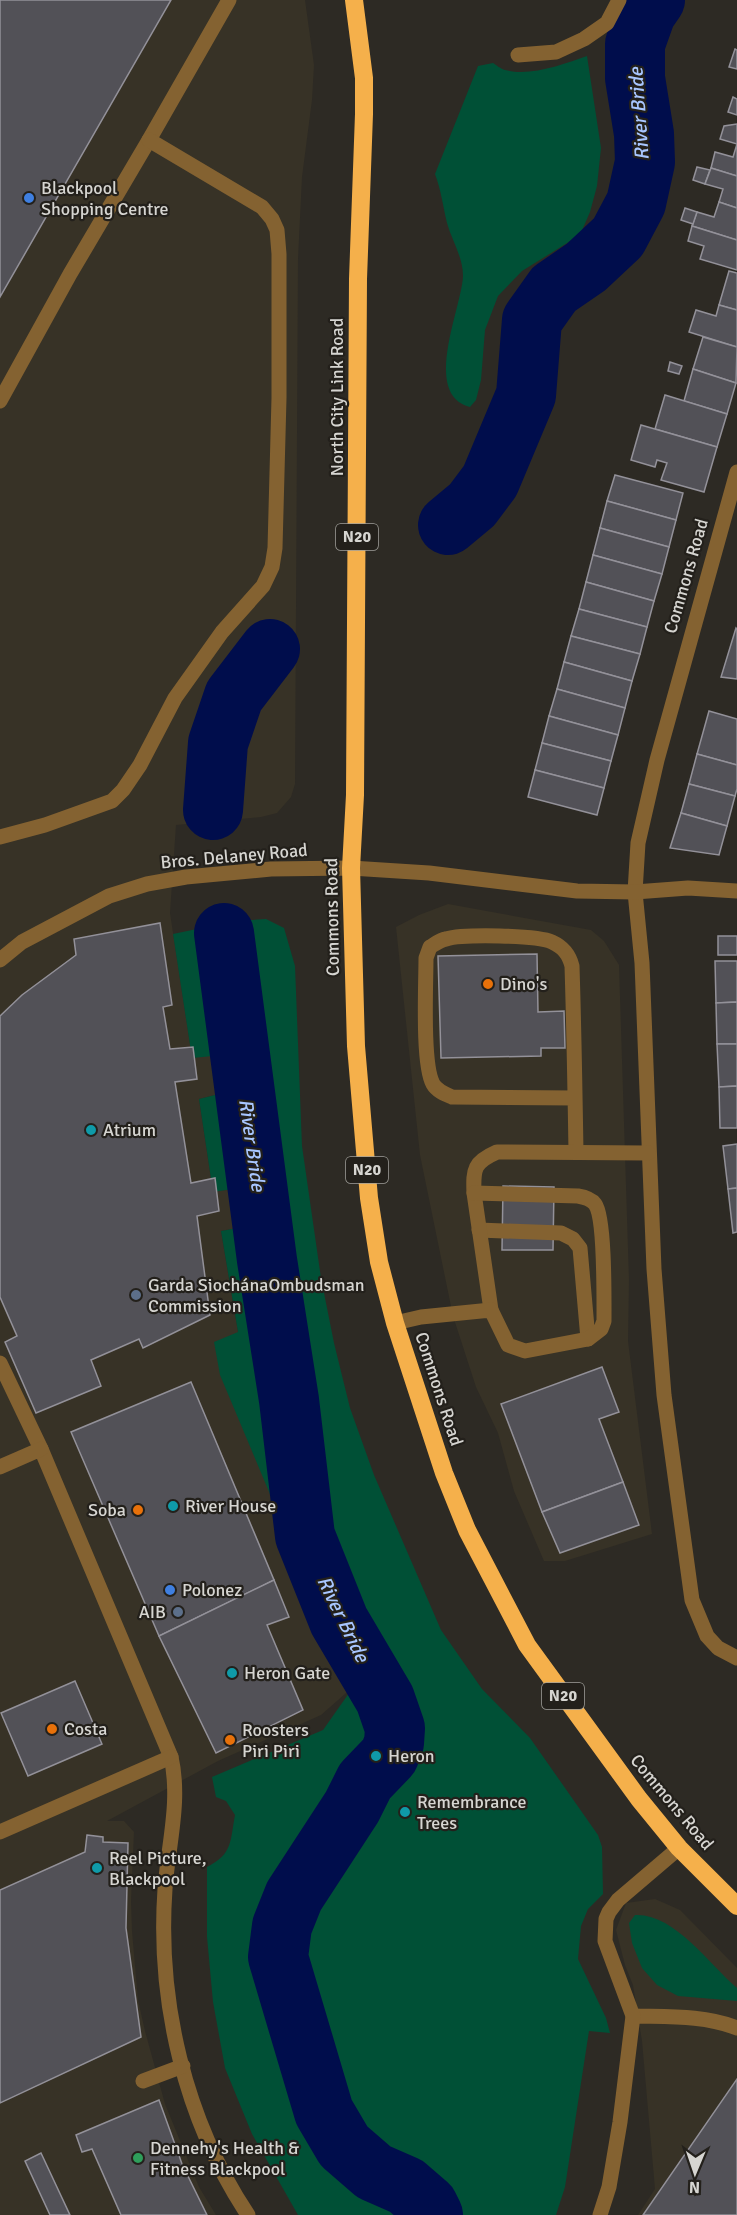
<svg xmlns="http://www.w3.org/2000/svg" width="737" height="2215" viewBox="0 0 737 2215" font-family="Signika,sans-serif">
	<rect width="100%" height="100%" fill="#2d2a24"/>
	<g fill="#373226">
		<polygon points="0,0 305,0 314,65 312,100 302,177 298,259 295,784 291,797 277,813 261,817 176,825 170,913 192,1057 213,1055 219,1094 199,1099 213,1192 233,1189 238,1228 221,1231 238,1332 309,1585 329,1635 354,1686 321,1715 218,1761 107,1821 124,1821 134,1832 131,1901 132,1931 138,2000 145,2031 165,2104 199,2187 216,2215 0,2215"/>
		<polygon points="448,904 591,930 604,941 619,965 629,1280 628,1341 652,1534 565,1561 544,1561 514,1491 498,1433 476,1387 453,1316 420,1155 396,927 419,915"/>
		<polygon points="655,1899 680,1910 737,1968 737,2215 638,2215 655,2189 642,2041 633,1985 625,1965 616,1930 626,1903"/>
	</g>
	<g fill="#005036">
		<path d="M587 56 601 148 597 186 590 212 580 235 522 271 498 296 485 330 481 380 476 400 470 407C421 395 462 307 463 276 463 257 452 241 447 223 443 206 441 190 435 174L478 66 493 63C496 65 501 69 505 70 530 77 564 64 587 56Z"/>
		<path d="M266 919 284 928 295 966 302 1146 321 1278 334 1343 350 1408 374 1475 441 1630 482 1689 530 1738 598 1835 602 1847 603 1894 588 1909 581 1926 578 1959 606 2018 610 2033 589 2031 565 2187 556 2215H298L252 2134 225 2068 213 2002 207 1937V1867C233 1854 230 1841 235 1815L226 1801 216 1797 212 1777 323 1730 354 1686 329 1635 220 1375 214 1342 238 1332 221 1231 238 1228 233 1189 213 1192 199 1099 219 1094 213 1056 192 1058 173 934 235 921Z"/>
		<path d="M635 1915C674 1913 709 1964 737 1988V2001L678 1996 657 1985 642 1968 632 1943 629 1923Z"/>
	</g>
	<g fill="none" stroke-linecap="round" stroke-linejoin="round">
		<g stroke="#000d4c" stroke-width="60">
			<polyline points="448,525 472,505 490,481 526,395 532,320 554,289 586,267 618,237 636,203 645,162 644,134 635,78 635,44 646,13 655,0"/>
			<polyline points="213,810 218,743 234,696 270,649"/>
			<polyline points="224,933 267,1260 289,1400 305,1536 339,1621 385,1699 395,1728 394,1743 389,1756 365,1781 352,1807 294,1896 282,1926 278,1957 324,2112 344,2146 374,2172 406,2186 428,2205 433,2215"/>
		</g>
	</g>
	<g fill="#525157" stroke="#939199" stroke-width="1.5">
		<polygon points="0,0 171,0 0,297"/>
		<polygon points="735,49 737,50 737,69 729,67"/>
		<polygon points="733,97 737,99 737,115 728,112"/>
		<polygon points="737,124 737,144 720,139 724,126"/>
		<polygon points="737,144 737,176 711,168 715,152 733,157"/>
		<polygon points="697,167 710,170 705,184 693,180"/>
		<polygon points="711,168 737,176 737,208 719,202 723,189 705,184"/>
		<polygon points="719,202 737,208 737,240 692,226 697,212 714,217"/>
		<polygon points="685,208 697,212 693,224 681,220"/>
		<polygon points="692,226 737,240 737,270 700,259 704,246 688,241"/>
		<polygon points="729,271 737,273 737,310 719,305"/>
		<polygon points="719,305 737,310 737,347 689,332 696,310 716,316"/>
		<polygon points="703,337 737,347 736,383 693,369"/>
		<polygon points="670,362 682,366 679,374 668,371"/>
		<polygon points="693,369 736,383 727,414 684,401"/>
		<polygon points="665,395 727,414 717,447 655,429"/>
		<polygon points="641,425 717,447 704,492 661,480 667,463 657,460 655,467 631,460"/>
		<polygon points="615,475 683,493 676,520 607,501"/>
		<polygon points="607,501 676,520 669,547 600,528"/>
		<polygon points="600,528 669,547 662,574 593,555"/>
		<polygon points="593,555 662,574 654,601 586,582"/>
		<polygon points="586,582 654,601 647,627 579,609"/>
		<polygon points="579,609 647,627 640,654 571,636"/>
		<polygon points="736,628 737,629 737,679 721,677"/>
		<polygon points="571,636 640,654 632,681 564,662"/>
		<polygon points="564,662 632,681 625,708 557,689"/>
		<polygon points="557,689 625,708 618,735 549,716"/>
		<polygon points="709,711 737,719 737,765 697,754"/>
		<polygon points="549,716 618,735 611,761 542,743"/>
		<polygon points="542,743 611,761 604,788 535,770"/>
		<polygon points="697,754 737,765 737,789 735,796 689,784"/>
		<polygon points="535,770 604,788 597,815 528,797"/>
		<polygon points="689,784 735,796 727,826 681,813"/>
		<polygon points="681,813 727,826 719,855 670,848"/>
		<polygon points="160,923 172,1005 163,1007 170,1049 193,1047 197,1079 175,1082 191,1183 215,1178 219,1211 197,1216 210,1315 143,1348 139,1339 91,1360 101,1386 36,1413 5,1342 17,1336 0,1297 0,1016 22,995 76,955 74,939"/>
		<rect x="718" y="936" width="19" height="19"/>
		<polygon points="537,954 538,1012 564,1011 565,1048 541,1048 541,1056 441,1058 438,956"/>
		<polygon points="715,961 737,961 737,1002 716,1003"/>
		<polygon points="737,1002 737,1044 717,1044 716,1003"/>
		<polygon points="717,1044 737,1044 737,1086 719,1087"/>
		<polygon points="737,1086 737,1128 720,1128 719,1087"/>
		<polygon points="737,1144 737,1188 728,1189 723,1146"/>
		<polygon points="503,1186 554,1187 553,1250 502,1250"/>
		<polygon points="737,1188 737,1232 733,1233 728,1189"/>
		<polygon points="602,1367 619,1412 599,1419 623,1482 542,1512 501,1404"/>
		<polygon points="191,1382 274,1580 159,1636 71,1432"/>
		<polygon points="623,1482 639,1525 560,1553 542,1512"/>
		<polygon points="274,1580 289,1617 267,1625 303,1710 216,1753 159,1636"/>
		<polygon points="75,1681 102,1744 28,1776 1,1713"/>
		<polygon points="87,1835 103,1837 103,1842 128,1843 126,1928 141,2037 0,2103 0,1890 85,1852"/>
		<polygon points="737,2079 737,2215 643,2215"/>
		<polygon points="159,2100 182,2164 207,2215 121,2215 92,2149 82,2152 76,2135"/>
		<polygon points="41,2153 70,2215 50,2215 25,2161"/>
	</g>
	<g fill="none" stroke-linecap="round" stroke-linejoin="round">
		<g stroke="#846231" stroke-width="15">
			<polyline points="518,55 556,52 584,39 607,23 619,0"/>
			<polyline points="0,401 70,274 149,140 229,0"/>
			<polyline points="737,472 657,760 638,843 635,892 642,963 654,1269 664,1395 692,1600 707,1636 718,1648 737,1658"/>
			<polyline points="0,837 45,825 112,801 123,790 140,765 175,698 222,632 263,586 272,567 275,548 279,398 279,254 277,230 272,219 262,207 149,140"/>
			<polyline points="0,960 22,942 109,896 147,884 186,877 271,869 351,868 429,873 577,891 635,892 688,888 737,891"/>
			<path d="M575 1098 452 1097C445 1094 437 1091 433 1084 422 1064 426 984 426 958L430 947C435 944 440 940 446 939 463 934 537 935 552 942 563 947 569 954 572 966 574 1028 575 1090 576 1152"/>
			<polyline points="479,1230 561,1233 573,1239 580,1248 588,1339"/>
			<path d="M491 1310 474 1193C473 1169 474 1162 497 1152L648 1153"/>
			<path d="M395 1323 421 1317 491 1310 508 1345 525 1351 588 1339 601 1329 604 1321C604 1300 605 1217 595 1204 591 1199 584 1197 578 1196L474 1193"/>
			<path d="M0 1363 41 1449 171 1757C181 1801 168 1845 165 1889 157 2002 185 2120 248 2215"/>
			<polyline points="0,1467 41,1449"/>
			<polyline points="0,1832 171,1757"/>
			<path d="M633 2016C668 2017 704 2015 737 2028"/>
			<polyline points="143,2081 183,2066"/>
			<polyline points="600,2215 609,2187 620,2122 633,2016 605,1941 606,1919 609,1912 618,1900 679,1848"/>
		</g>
		<polyline stroke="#f5b04b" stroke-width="18" points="354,0 364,78 364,114 358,279 355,795 351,868 356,1046 369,1198 379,1262 395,1323 444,1473 467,1530 527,1645 639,1799 679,1848 737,1906"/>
	</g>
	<g fill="#3f7fe0" stroke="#23201b" stroke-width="2">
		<circle cx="29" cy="198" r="6"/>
		<circle cx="170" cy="1590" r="6"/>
	</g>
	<g fill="#e8710a" stroke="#23201b" stroke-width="2">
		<circle cx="488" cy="984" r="6"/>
		<circle cx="138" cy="1510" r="6"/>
		<circle cx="52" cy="1729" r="6"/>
		<circle cx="230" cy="1740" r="6"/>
	</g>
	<g fill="#0f9aa8" stroke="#23201b" stroke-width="2">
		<circle cx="91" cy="1130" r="6"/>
		<circle cx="173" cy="1506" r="6"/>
		<circle cx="232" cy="1673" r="6"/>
		<circle cx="376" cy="1756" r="6"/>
		<circle cx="405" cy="1812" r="6"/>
		<circle cx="97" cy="1868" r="6"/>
	</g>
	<g fill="#5c6f8a" stroke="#23201b" stroke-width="2">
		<circle cx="136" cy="1295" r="6"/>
		<circle cx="178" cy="1612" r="6"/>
	</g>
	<circle fill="#2e9e5b" stroke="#23201b" stroke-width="2" cx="138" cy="2158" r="6"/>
	<g text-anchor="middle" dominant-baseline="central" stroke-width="4.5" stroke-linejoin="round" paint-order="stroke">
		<g fill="#23201b" stroke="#a09f9a" stroke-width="1.5">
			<rect x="336" y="524" width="42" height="26" rx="4.5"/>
			<rect x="346" y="1157" width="42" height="26" rx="4.5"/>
			<rect x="542" y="1683" width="42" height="26" rx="4.5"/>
		</g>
		<g font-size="16" font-weight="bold" fill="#d6d5d1">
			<text x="357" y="537">N20</text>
			<text x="367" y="1170">N20</text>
			<text x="563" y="1696">N20</text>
		</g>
		<g font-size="18" fill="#d6d5d1" stroke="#23201b" text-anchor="start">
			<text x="41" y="188">Blackpool<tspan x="41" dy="21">Shopping Centre</tspan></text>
			<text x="500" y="984">Dino's</text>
			<text x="103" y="1130">Atrium</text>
			<text x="148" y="1285">Garda SiochánaOmbudsman<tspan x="148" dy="21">Commission</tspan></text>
			<text x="185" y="1506">River House</text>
			<text x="126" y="1510" text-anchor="end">Soba</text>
			<text x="182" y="1590">Polonez</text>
			<text x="166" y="1612" text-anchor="end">AIB</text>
			<text x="244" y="1673">Heron Gate</text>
			<text x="64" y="1729">Costa</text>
			<text x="242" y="1730">Roosters<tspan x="242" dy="21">Piri Piri</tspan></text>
			<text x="388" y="1756">Heron</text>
			<text x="417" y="1802">Remembrance<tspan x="417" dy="21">Trees</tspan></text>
			<text x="109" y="1858">Reel Picture,<tspan x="109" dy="21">Blackpool</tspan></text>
			<text x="150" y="2148">Dennehy's Health &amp;<tspan x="150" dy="21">Fitness Blackpool</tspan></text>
		</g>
		<g font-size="18" fill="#d6d5d1" stroke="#23201b">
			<text transform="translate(337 397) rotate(-90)">North City Link Road</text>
			<text transform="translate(686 576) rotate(-74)">Commons Road</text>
			<text transform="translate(234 856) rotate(-5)">Bros. Delaney Road</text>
			<text transform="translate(332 917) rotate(-91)">Commons Road</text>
			<text transform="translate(439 1389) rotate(72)">Commons Road</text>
			<text transform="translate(672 1802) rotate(50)">Commons Road</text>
		</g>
		<g font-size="20" font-style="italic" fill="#a8c6ff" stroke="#23201b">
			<text transform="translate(639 114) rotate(-94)">River Bride</text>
			<text transform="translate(252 1145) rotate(82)">River Bride</text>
			<text transform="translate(343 1619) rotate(64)">River Bride</text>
		</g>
	</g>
	<g transform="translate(695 2173) rotate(182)" stroke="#23201b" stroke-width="4.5" paint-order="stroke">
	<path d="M0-4.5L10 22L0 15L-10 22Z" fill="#d6d5d1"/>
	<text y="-9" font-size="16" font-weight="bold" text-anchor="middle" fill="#d6d5d1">N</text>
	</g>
</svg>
